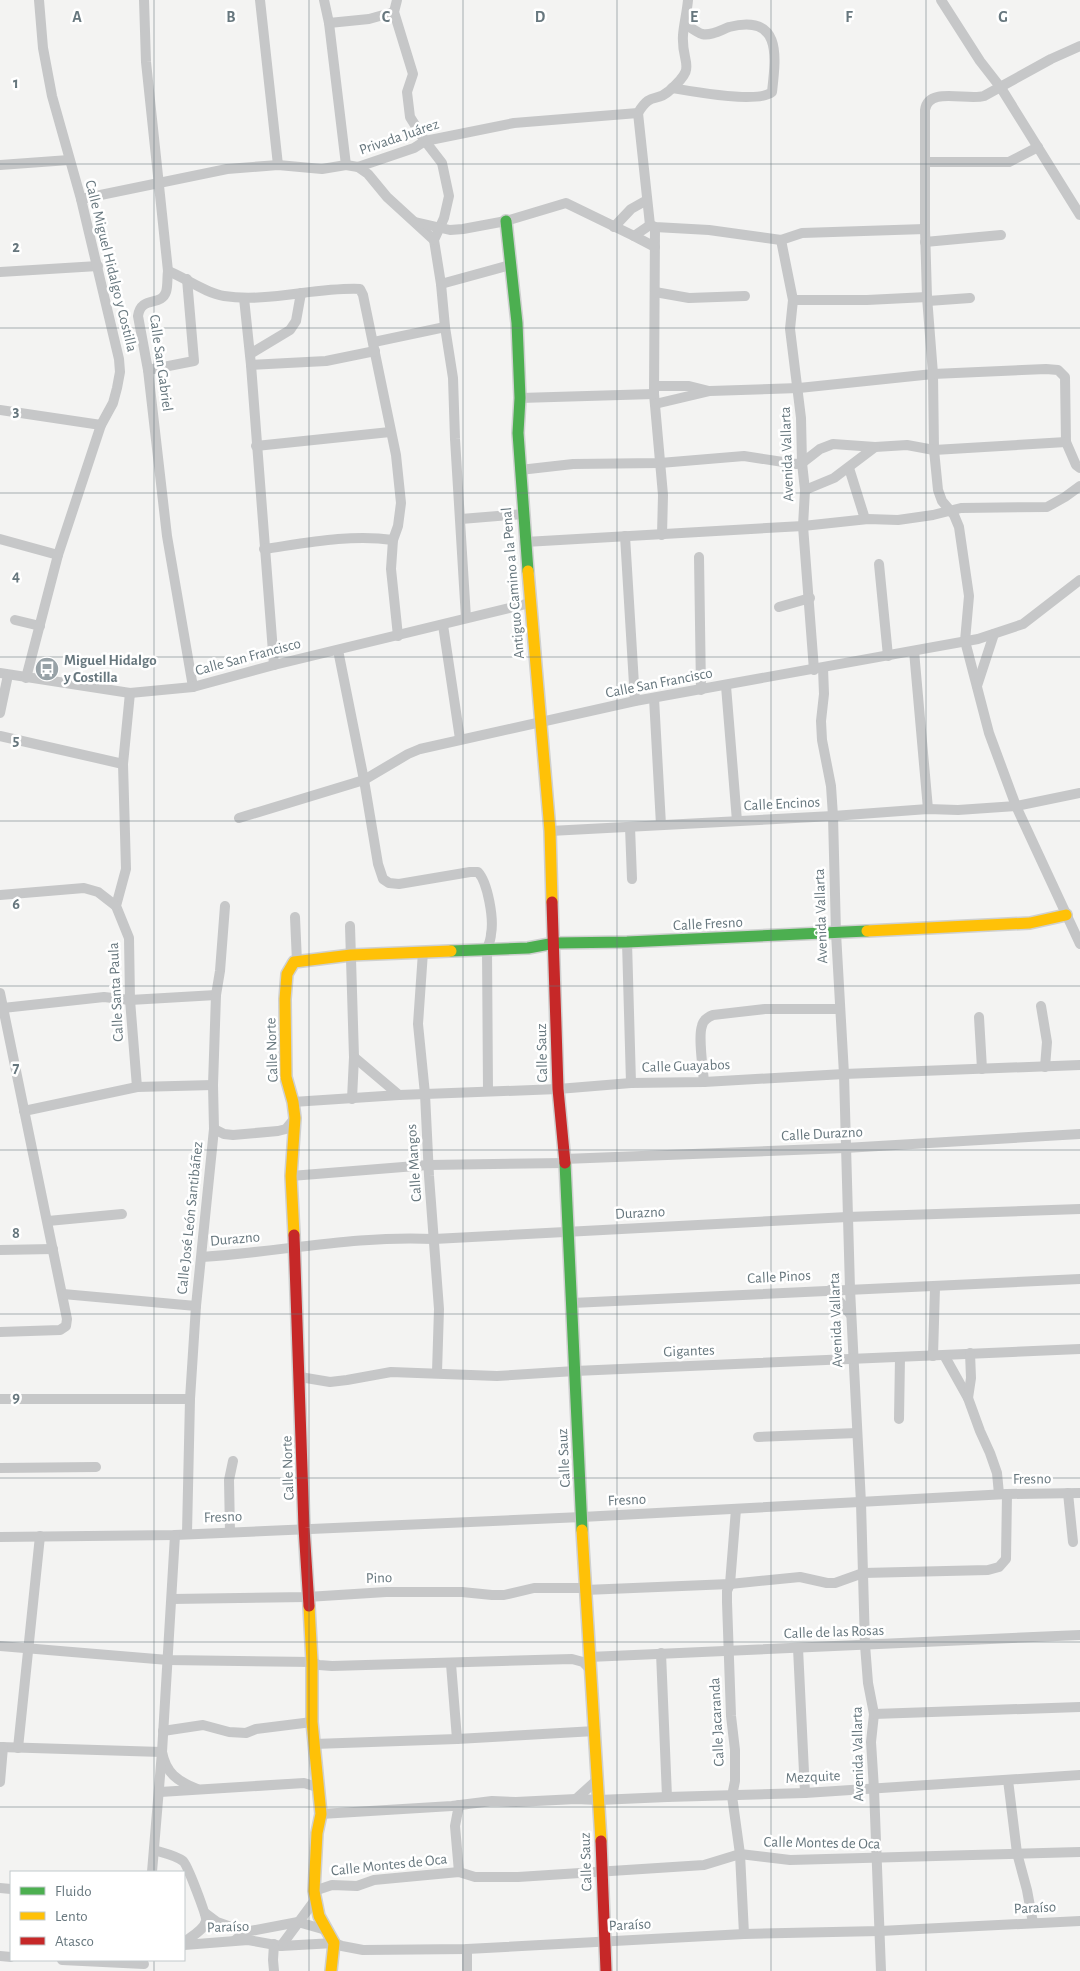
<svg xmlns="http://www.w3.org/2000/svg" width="1080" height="1971" viewBox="0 0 1080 1971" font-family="'Alegreya Sans',sans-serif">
	<rect width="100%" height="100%" fill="#f3f3f2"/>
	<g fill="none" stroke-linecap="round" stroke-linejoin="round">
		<g stroke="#cfd0d0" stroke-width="14">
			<g id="fast">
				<polyline points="506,221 517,323 520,398 518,433 528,571"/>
				<polyline points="451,951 528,948 555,943 627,942 867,931"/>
				<polyline points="565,1163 582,1530"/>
			</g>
		</g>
		<g stroke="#cfd0d0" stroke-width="14">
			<g id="slow">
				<polyline points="528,571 550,831 552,902"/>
				<polyline points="867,931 1030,923 1066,915"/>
				<polyline points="294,1235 291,1176 295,1118 293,1102 286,1077 285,999 287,974 294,962 351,955 451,951"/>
				<polyline points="582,1530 601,1841"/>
				<polyline points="309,1606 312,1662 312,1722 321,1814 317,1833 314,1891 319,1916 334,1943 331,1971"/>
			</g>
		</g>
		<g stroke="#cfd0d0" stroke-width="14">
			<g id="jam">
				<polyline points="552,902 558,1089 565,1163"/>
				<polyline points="294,1235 304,1528 309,1606"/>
				<polyline points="601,1841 606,1971"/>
			</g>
		</g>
		<g stroke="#c6c7c8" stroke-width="10">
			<path d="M144 0 146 62 168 271C167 277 168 286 166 292 161 307 141 295 138 316L148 370 167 536 193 687"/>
			<polyline points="260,0 278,165"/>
			<polyline points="324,0 329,23 346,165"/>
			<polyline points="397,0 394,12 413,74 407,92 410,117 425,141 442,163 449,196 444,218 434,240 441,284 445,327 453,378 455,439 466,618"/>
			<polyline points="941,0 980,61 1001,88 1080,215"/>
			<polyline points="329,23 369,19 394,12"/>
			<path d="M1080 46 1051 59 984 96C967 101 928 86 925 110V229L927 297 933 374 934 450 938 490 942 501 954 515 959 527 969 596 965 641 989 733 1016 806 1080 944"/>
			<path d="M672 88C690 91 758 104 772 92 776 56 782 14 729 27 721 30 711 36 702 34 696 32 690 27 685 24"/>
			<path d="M638 113C651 91 656 103 669 91 699 65 681 66 683 35 684 23 687 12 688 0"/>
			<polyline points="638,113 650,225"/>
			<polyline points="925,162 1009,162 1038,147"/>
			<polyline points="0,165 69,160"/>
			<polyline points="358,167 368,174 387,197 434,240"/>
			<polyline points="81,199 227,169 278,165 322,169 346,165 358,167 414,148 425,141 514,123 638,113"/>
			<polyline points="415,222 450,230 463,229 506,221 566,203 634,236 650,225"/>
			<polyline points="650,225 655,227 709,230 781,240 802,233 925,229"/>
			<polyline points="614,227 631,209 647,200"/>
			<polyline points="655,227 654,394 663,495 662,535"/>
			<polyline points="634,236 655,247"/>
			<polyline points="781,240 793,300 790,329 801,418 802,463 805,490 803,526 814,670"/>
			<polyline points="925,242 1001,235"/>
			<path d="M168 271C186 278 205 293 224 296 267 303 316 287 360 289L363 295 396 455 401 503 398 526 393 540 391 569 398 636"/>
			<polyline points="0,272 98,266"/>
			<polyline points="441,284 510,265"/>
			<polyline points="655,292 689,298 745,296"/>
			<polyline points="244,298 251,365 274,665"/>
			<polyline points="793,300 867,300 927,297"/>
			<polyline points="928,301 970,298"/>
			<polyline points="374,342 445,327"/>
			<polyline points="250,354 290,330 296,321 301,293"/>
			<polyline points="251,365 326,361 375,351"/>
			<polyline points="148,370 194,361 187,279"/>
			<polyline points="655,386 689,386 709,391"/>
			<polyline points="520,398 654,394"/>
			<polyline points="655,404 710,391 799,388 933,374 1046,369 1058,370 1065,377 1066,442"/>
			<polyline points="0,410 101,425"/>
			<polyline points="256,446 390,432"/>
			<polyline points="849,468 865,519"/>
			<polyline points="520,470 573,464 660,463 744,456 796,464 802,463 820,449 833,444 875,447 907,445 934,450 1066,442 1076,465 1080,468"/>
			<polyline points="805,490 834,478 875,447"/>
			<polyline points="461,519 523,514"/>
			<polyline points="625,536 635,701"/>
			<polyline points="0,539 58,555"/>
			<polyline points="525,542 803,526 868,519 898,520 933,515 961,508 1047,507 1065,497 1080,486"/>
			<path d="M264 549C306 543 350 534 393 540"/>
			<polyline points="699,557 701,690"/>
			<polyline points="879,564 888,656"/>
			<polyline points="779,607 810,598"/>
			<polyline points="15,620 40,626"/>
			<polyline points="443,625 460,739"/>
			<path d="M338 650 364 780 378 864 383 879 389 883 399 884 470 872H478C488 883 494 919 491 934 491 939 489 944 487 949L488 1091"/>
			<polyline points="914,651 928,809"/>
			<polyline points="823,668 824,694 821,721 822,740 831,786 833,816 836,933 844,1074 850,1289 861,1503 865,1645 868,1683 874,1714 871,1742 874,1789 881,1971"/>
			<polyline points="0,673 130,693 193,687 274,665 530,603"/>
			<polyline points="26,678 58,555 101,425 113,403 117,388 120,372 119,359 81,199 52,96 43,48 39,0"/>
			<polyline points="726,686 737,821"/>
			<polyline points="977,686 994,634"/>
			<polyline points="130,693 123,764 126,869 116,906 129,938 130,1000 137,1087"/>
			<polyline points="654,698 661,825"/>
			<polyline points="0,713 8,675"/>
			<polyline points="0,736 123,764"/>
			<polyline points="239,818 364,780 408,754 420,749 635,701 978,639 1023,624 1080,580"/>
			<polyline points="630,827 632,879"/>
			<polyline points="550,831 833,816 928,809 958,810 1016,806 1080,793"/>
			<polyline points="0,895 84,888 98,892 116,906"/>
			<polyline points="295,917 297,962"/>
			<polyline points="350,926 354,1057 352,1099"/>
			<polyline points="627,942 631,1083"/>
			<polyline points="423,952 418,1024 425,1094 429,1176 439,1309 437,1372"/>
			<polyline points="0,993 67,1319 66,1326 60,1330 0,1332"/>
			<polyline points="1041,1006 1047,1042 1045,1067"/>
			<polyline points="3,1008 104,997 130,1000 216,995"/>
			<polyline points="979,1017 982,1069"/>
			<polyline points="354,1057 399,1095"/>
			<path d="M704 1082C703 1069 698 1036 702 1026 703 1020 708 1017 713 1015L765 1009H840"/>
			<polyline points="293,1102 399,1095 558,1089 631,1083 704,1082 844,1074 1080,1065"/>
			<polyline points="24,1111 137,1087 213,1085"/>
			<polyline points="214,1129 224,1134 233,1135 278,1131 286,1129 295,1118"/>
			<polyline points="564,1159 845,1148 1080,1134"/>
			<polyline points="291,1176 428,1165 565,1163"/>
			<polyline points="48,1221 122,1214"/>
			<polyline points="0,1250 53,1249"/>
			<path d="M202 1257C279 1252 357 1235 434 1239L847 1217 1080 1209"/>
			<polyline points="830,1290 851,1315"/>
			<polyline points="63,1294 196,1306"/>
			<polyline points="572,1303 1080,1279"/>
			<polyline points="944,1355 968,1398 980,1431 990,1453 997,1473 999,1494"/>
			<polyline points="933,1356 935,1287"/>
			<polyline points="300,1377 330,1382 347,1380 391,1372 497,1376 575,1371 1080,1349"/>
			<polyline points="968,1398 971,1378 970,1353"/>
			<polyline points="0,1399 190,1399"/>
			<polyline points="899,1419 900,1357"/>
			<polyline points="758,1437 857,1433"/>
			<polyline points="0,1468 96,1467"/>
			<polyline points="1068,1493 1073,1542"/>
			<polyline points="736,1509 730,1584 727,1591 727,1602 731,1716 735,1750 735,1781 732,1796 740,1854 744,1934"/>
			<polyline points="230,1532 229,1480 233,1461"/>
			<polyline points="187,1533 190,1399 196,1306 214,1129 213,1085 216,995 220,971 225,906"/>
			<polyline points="0,1537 175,1535 582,1517 1007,1494 1080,1493"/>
			<polyline points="585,1590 730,1584 800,1577 827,1583 835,1583 863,1573 988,1570 999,1567 1006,1559 1007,1494"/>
			<polyline points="172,1599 307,1597 386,1592 462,1592 492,1595 504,1595 534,1588 585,1588"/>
			<polyline points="0,1646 168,1660 312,1662 319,1665 332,1666 572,1659 583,1662 590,1669"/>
			<polyline points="798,1648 805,1793"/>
			<polyline points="661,1653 667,1797"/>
			<polyline points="589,1657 1080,1635"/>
			<polyline points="451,1664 457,1739"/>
			<polyline points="874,1714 1080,1707"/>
			<polyline points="163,1731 203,1725 229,1732 246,1733 256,1729 312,1722"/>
			<polyline points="314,1744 457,1739 595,1731"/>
			<path d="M0 1747 162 1752C166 1773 177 1781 197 1789"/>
			<polyline points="18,1748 40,1536"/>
			<polyline points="1008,1780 1017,1853 1027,1890 1033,1923"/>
			<polyline points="0,1782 3,1747"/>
			<polyline points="160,1792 304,1783 317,1787"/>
			<polyline points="576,1799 598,1779"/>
			<polyline points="321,1814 452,1806 492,1801 516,1802 576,1799 599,1800 667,1797 805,1793 1080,1775"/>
			<path d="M154 1850C163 1853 175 1855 183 1861 187 1864 207 1916 206 1921 204 1930 191 1937 184 1942"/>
			<polyline points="152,1872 162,1752 175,1535"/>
			<polyline points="459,1872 455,1826 459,1805"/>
			<polyline points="0,1888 11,1889"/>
			<polyline points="314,1891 332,1885 357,1886 374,1880 459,1872 475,1877 518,1877 704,1865 740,1854 790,1860 1080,1852"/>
			<polyline points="205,1913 217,1922 245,1932"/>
			<polyline points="234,1941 245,1932 298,1922 326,1930"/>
			<polyline points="184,1945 248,1940 281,1946 334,1943 342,1946 363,1950 467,1949 744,1934 880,1931 1080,1921"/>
			<polyline points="281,1946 315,1900"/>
			<polyline points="467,1949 467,1971"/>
			<polyline points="0,1956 11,1957"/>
			<polyline points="62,1960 144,1964"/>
			<polyline points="274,1971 273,1960 274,1944"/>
		</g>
		<use href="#fast" stroke="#4caf50" stroke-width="11"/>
		<use href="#slow" stroke="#ffc107" stroke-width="11"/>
		<use href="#jam" stroke="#c62828" stroke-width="11"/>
	</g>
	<path fill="none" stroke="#67777e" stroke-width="1" stroke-opacity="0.55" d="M154 0V1872M309 0V1971M463 0V1971M617 0V1971M771 0V1971M926 0V1971M0 164H1080M0 328H1080M0 493H1080M0 657H1080M0 821H1080M0 986H1080M0 1150H1080M0 1314H1080M0 1478H1080M0 1642H1080M0 1807H1080M154 1960V1971"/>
	<defs>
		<g id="bus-disc" transform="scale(1.25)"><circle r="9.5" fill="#98a2a7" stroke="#fff"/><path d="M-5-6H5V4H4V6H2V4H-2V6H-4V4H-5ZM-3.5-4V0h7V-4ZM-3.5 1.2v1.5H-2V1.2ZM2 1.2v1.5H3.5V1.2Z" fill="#fff"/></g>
	</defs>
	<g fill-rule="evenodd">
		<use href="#bus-disc" x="47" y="669"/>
	</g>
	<g text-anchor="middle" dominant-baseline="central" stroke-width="5" stroke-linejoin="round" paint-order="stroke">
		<g font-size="15" fill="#67777e" stroke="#fff">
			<text transform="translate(399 137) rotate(-19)">Privada Juárez</text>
			<text transform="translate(111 266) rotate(76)">Calle Miguel Hidalgo y Costilla</text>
			<text transform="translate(161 363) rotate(82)">Calle San Gabriel</text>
			<text transform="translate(787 454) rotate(-92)">Avenida Vallarta</text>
			<text transform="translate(513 583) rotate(-95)">Antiguo Camino a la Penal</text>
			<text transform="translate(248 657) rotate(-15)">Calle San Francisco</text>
			<text transform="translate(659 683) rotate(-11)">Calle San Francisco</text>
			<text transform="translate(782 804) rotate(-3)">Calle Encinos</text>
			<text transform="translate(821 916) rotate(-92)">Avenida Vallarta</text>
			<text transform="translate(708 924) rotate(-3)">Calle Fresno</text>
			<text transform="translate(116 992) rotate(-93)">Calle Santa Paula</text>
			<text transform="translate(272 1050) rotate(-92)">Calle Norte</text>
			<text transform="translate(542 1053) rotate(-91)">Calle Sauz</text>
			<text transform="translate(686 1066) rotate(-2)">Calle Guayabos</text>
			<text transform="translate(822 1134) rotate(-3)">Calle Durazno</text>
			<text transform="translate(414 1163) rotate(-94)">Calle Mangos</text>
			<text transform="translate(640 1213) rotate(-3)">Durazno</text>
			<text transform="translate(190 1218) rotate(-84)">Calle José León Santibáñez</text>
			<text transform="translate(235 1239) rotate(-5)">Durazno</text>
			<text transform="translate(779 1277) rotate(-3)">Calle Pinos</text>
			<text transform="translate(836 1320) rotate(-92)">Avenida Vallarta</text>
			<text transform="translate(689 1351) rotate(-2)">Gigantes</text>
			<text transform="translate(564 1458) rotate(-93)">Calle Sauz</text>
			<text transform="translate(288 1468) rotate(-92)">Calle Norte</text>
			<text transform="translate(1032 1479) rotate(-1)">Fresno</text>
			<text transform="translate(627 1500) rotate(-3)">Fresno</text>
			<text transform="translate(223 1517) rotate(-2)">Fresno</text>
			<text transform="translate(379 1578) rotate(-2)">Pino</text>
			<text transform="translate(834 1632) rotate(-2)">Calle de las Rosas</text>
			<text transform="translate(717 1722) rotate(-93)">Calle Jacaranda</text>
			<text transform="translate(858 1754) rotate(-91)">Avenida Vallarta</text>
			<text transform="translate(813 1777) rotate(-3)">Mezquite</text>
			<text transform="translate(822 1843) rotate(1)">Calle Montes de Oca</text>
			<text transform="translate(586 1862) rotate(-92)">Calle Sauz</text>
			<text transform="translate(389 1865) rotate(-6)">Calle Montes de Oca</text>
			<text transform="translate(1035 1908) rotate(-3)">Paraíso</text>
			<text transform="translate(630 1925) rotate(-3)">Paraíso</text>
			<text transform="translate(228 1927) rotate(-2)">Paraíso</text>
		</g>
		<g font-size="15" font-weight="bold" fill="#67777e" stroke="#fff" text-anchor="start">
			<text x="64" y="660">Miguel Hidalgo<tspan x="64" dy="17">y Costilla</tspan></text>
		</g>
	</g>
	<g font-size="16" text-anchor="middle" font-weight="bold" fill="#67777e" stroke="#fff" stroke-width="5" stroke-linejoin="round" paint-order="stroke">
		<text x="77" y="22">A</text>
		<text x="231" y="22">B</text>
		<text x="386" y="22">C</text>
		<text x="540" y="22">D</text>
		<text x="694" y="22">E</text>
		<text x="849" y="22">F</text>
		<text x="1003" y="22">G</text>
		<text x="16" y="88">1</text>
		<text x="16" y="252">2</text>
		<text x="16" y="416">3</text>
		<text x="16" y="581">4</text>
		<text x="16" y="745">5</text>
		<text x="16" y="909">6</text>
		<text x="16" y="1073">7</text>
		<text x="16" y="1238">8</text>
		<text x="16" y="1402">9</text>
	</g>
	<rect x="10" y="1871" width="175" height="90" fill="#ffffff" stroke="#c2c9cb"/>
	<rect x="20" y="1887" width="25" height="8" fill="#4caf50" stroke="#c2c9cb"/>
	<text x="55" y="1896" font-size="15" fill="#67777e">Fluido</text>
	<rect x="20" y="1912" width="25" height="8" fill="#ffc107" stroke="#c2c9cb"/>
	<text x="55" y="1921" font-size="15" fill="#67777e">Lento</text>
	<rect x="20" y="1937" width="25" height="8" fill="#c62828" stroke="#c2c9cb"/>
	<text x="55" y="1946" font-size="15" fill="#67777e">Atasco</text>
</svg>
